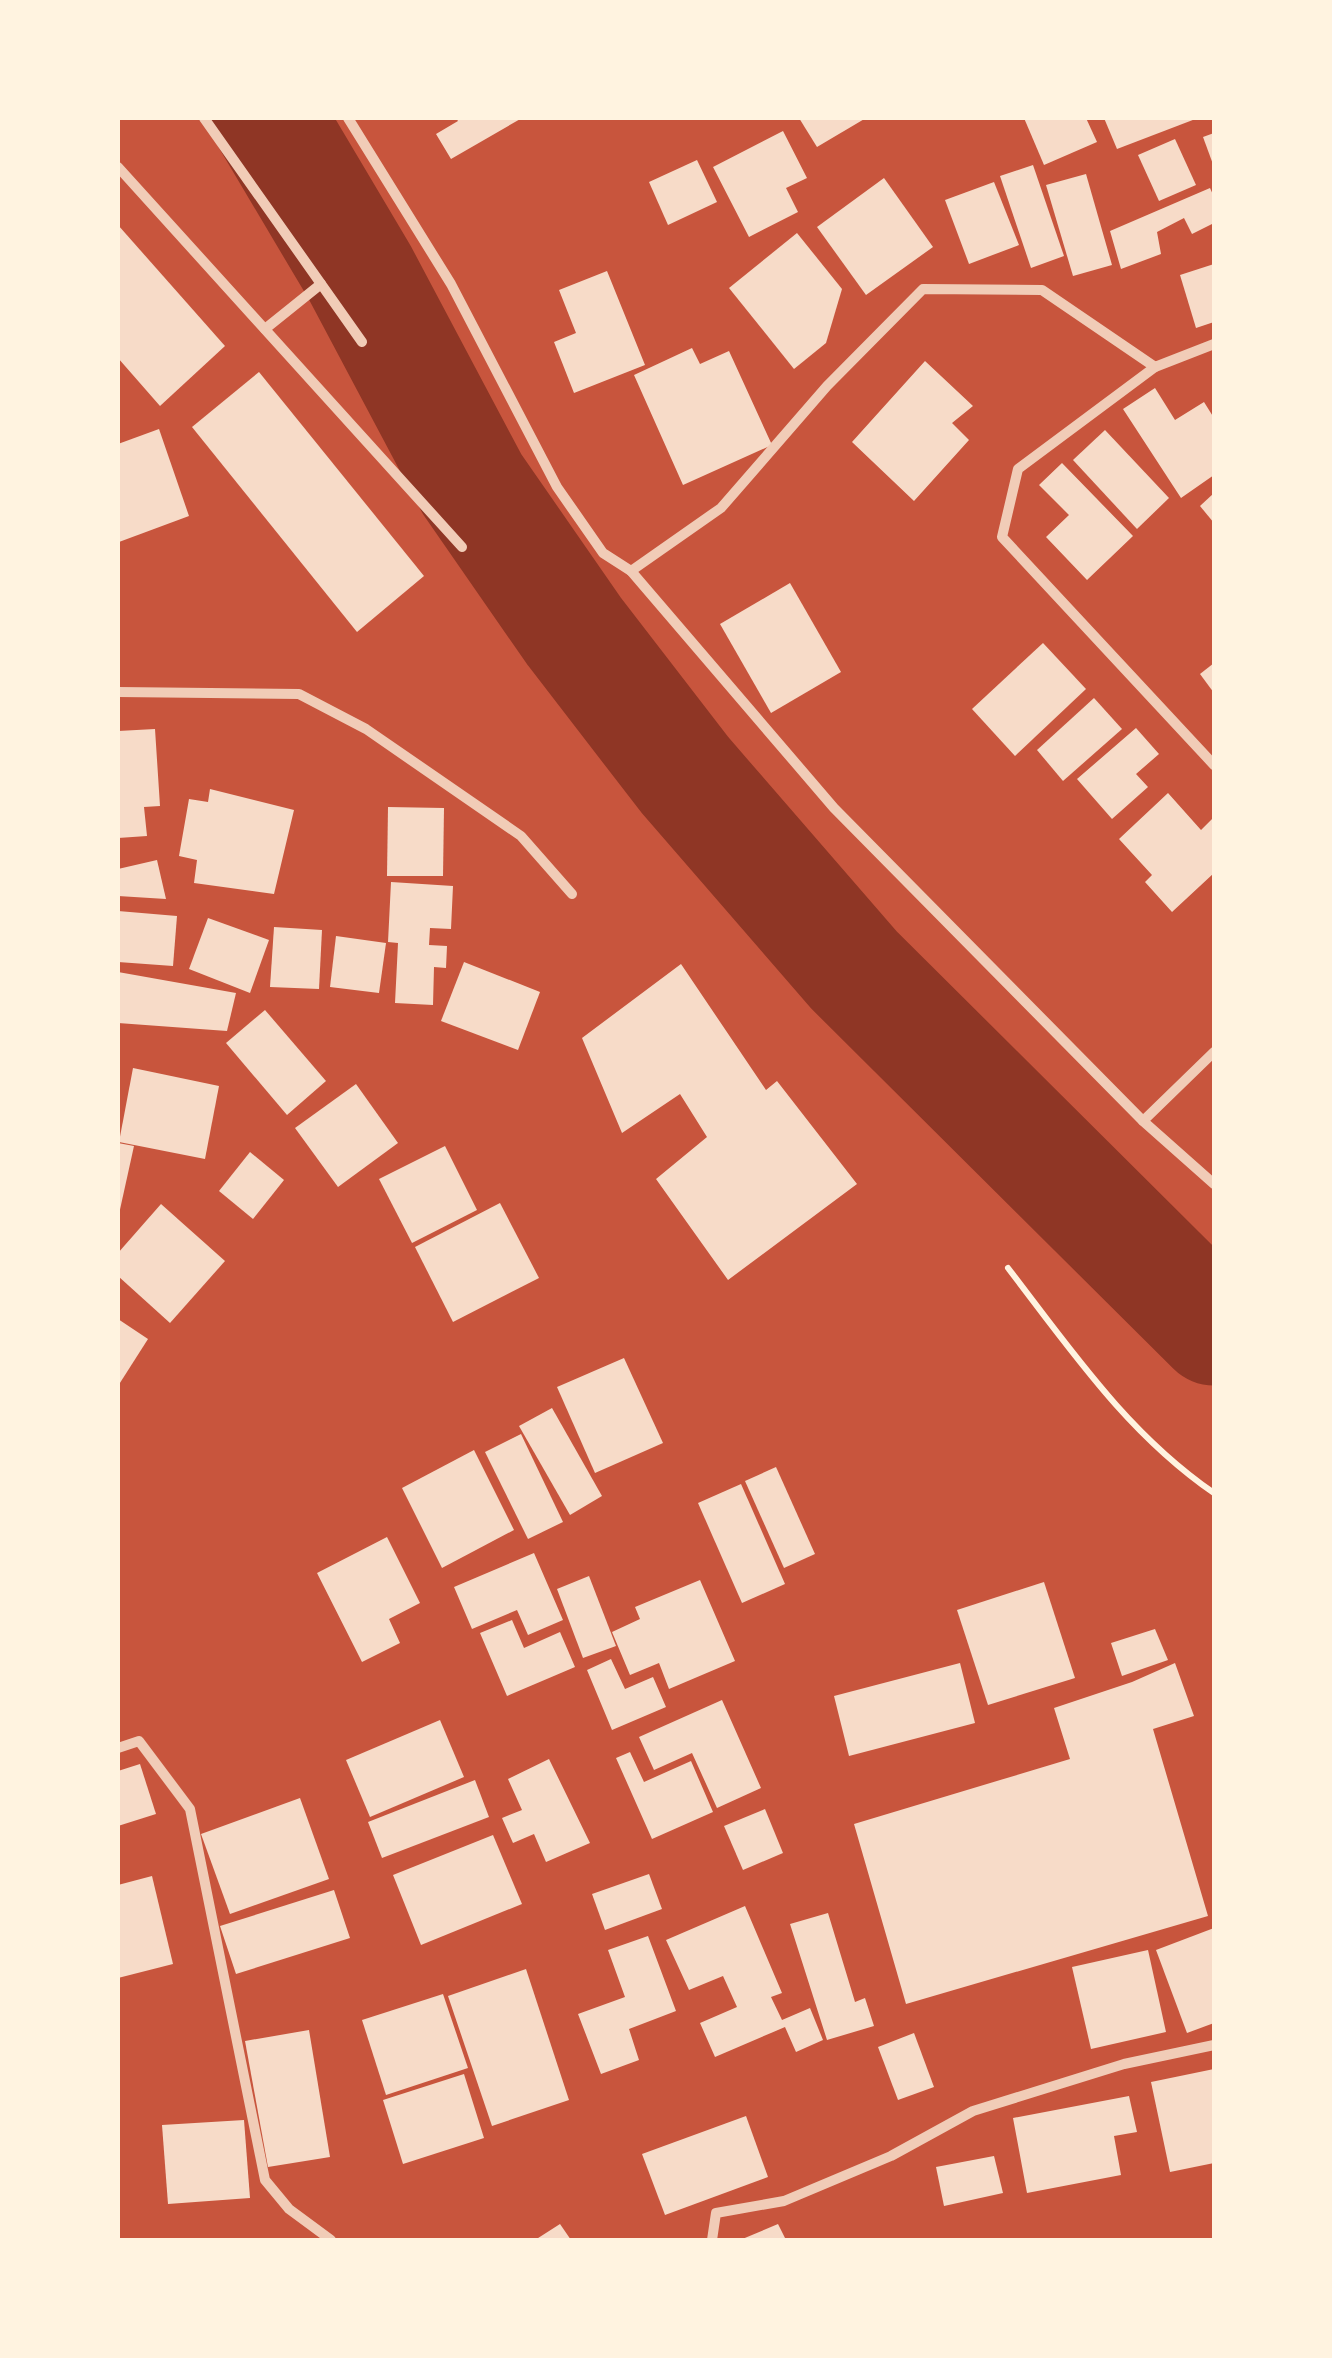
<svg xmlns="http://www.w3.org/2000/svg" width="1332" height="2358" viewBox="0 0 1332 2358" font-family="Lato,sans-serif">
	<rect width="100%" height="100%" fill="#c8553d"/>
	<g fill="none" stroke-linecap="round" stroke-linejoin="round">
		<polyline stroke="#8f3625" stroke-width="115" points="268,118 360,273 472,484 574,631 685,775 854,970 1214,1328"/>
	</g>
	<g fill="#f7dbc8">
		<polygon points="456,118 522,118 451,159 436,134 458,121"/>
		<polygon points="799,118 866,118 817,147"/>
		<polygon points="1024,118 1086,118 1097,142 1044,165"/>
		<polygon points="1104,118 1198,118 1117,149"/>
		<polygon points="783,131 807,178 786,188 798,212 749,237 713,167"/>
		<polygon points="1214,133 1214,167 1203,137"/>
		<polygon points="1175,139 1196,185 1159,201 1138,155"/>
		<polygon points="697,160 717,202 668,225 649,182"/>
		<polygon points="1033,165 1064,256 1031,268 1000,176"/>
		<polygon points="1086,174 1112,265 1073,276 1046,185"/>
		<polygon points="884,178 933,247 866,295 817,227"/>
		<polygon points="994,182 1019,245 969,264 945,200"/>
		<polygon points="1210,188 1214,197 1214,223 1192,234 1184,218 1157,232 1161,254 1121,269 1110,231"/>
		<polygon points="118,225 225,346 160,406 118,358"/>
		<polygon points="797,233 842,289 826,343 794,369 729,288"/>
		<polygon points="1214,264 1214,322 1196,328 1180,275"/>
		<polygon points="607,271 645,365 574,393 554,342 576,333 559,290"/>
		<polygon points="692,348 700,364 729,351 772,445 683,485 634,375"/>
		<polygon points="925,361 973,406 952,423 969,440 914,501 852,442"/>
		<polygon points="259,372 424,576 357,632 192,427"/>
		<polygon points="1155,388 1175,420 1204,402 1214,418 1214,475 1181,498 1123,409"/>
		<polygon points="159,429 189,516 119,542 118,444"/>
		<polygon points="1105,430 1169,498 1137,529 1073,460"/>
		<polygon points="1062,463 1133,536 1087,580 1046,537 1069,515 1039,485"/>
		<polygon points="1214,493 1214,523 1200,506"/>
		<polygon points="790,583 841,672 771,713 720,624"/>
		<polygon points="1043,643 1086,689 1015,756 972,709"/>
		<polygon points="1214,663 1214,693 1200,674"/>
		<polygon points="1094,698 1122,729 1063,781 1037,750"/>
		<polygon points="1136,728 1159,754 1136,774 1148,787 1112,819 1077,779"/>
		<polygon points="155,729 160,806 144,807 147,836 118,838 118,731"/>
		<polygon points="210,789 294,810 274,894 194,883 197,860 179,856 189,799 208,802"/>
		<polygon points="1168,793 1201,830 1214,817 1214,873 1172,912 1145,882 1152,875 1119,839"/>
		<polygon points="388,807 444,808 443,876 387,876"/>
		<polygon points="157,860 166,899 118,896 118,869"/>
		<polygon points="391,882 453,886 451,929 430,928 429,945 447,946 446,968 434,967 433,1005 395,1003 398,943 388,942"/>
		<polygon points="118,911 177,916 173,966 118,962"/>
		<polygon points="208,918 269,940 250,993 189,969"/>
		<polygon points="274,927 322,930 319,989 270,987"/>
		<polygon points="336,936 386,943 379,993 330,987"/>
		<polygon points="464,962 540,992 518,1050 441,1021"/>
		<polygon points="681,964 766,1090 777,1081 857,1184 728,1280 656,1179 707,1137 680,1094 622,1133 582,1038"/>
		<polygon points="118,972 236,993 227,1031 118,1023"/>
		<polygon points="265,1010 326,1081 287,1115 226,1043"/>
		<polygon points="133,1068 219,1086 205,1159 119,1142"/>
		<polygon points="356,1084 398,1143 338,1187 295,1128"/>
		<polygon points="118,1143 134,1146 119,1214 118,1214"/>
		<polygon points="445,1146 477,1210 412,1243 379,1179"/>
		<polygon points="250,1152 284,1180 253,1219 219,1191"/>
		<polygon points="500,1203 539,1278 453,1322 415,1247"/>
		<polygon points="161,1204 225,1261 170,1323 118,1276 118,1253"/>
		<polygon points="118,1319 148,1339 118,1386"/>
		<polygon points="624,1358 663,1443 595,1473 557,1387"/>
		<polygon points="552,1408 602,1496 570,1515 519,1426"/>
		<polygon points="521,1434 563,1522 528,1539 485,1452"/>
		<polygon points="474,1450 514,1530 442,1568 402,1488"/>
		<polygon points="776,1467 815,1554 784,1568 745,1481"/>
		<polygon points="741,1484 785,1584 742,1603 698,1503"/>
		<polygon points="387,1537 420,1603 389,1619 400,1643 362,1662 317,1573"/>
		<polygon points="534,1553 563,1620 528,1635 517,1610 472,1629 454,1587"/>
		<polygon points="589,1576 616,1646 583,1658 557,1589"/>
		<polygon points="700,1580 735,1661 669,1689 659,1663 630,1675 612,1632 640,1619 635,1607"/>
		<polygon points="1044,1582 1075,1678 988,1705 957,1610"/>
		<polygon points="512,1620 524,1648 560,1632 575,1667 507,1696 480,1633"/>
		<polygon points="1155,1629 1168,1660 1122,1676 1111,1643"/>
		<polygon points="611,1659 625,1689 653,1677 666,1707 612,1730 587,1670"/>
		<polygon points="960,1663 975,1723 849,1756 834,1696"/>
		<polygon points="1175,1663 1194,1716 1153,1729 1208,1916 906,2004 854,1824 1070,1759 1054,1708 1132,1682"/>
		<polygon points="722,1700 761,1788 717,1808 692,1753 654,1770 639,1737"/>
		<polygon points="440,1720 464,1777 370,1817 346,1760"/>
		<polygon points="630,1752 644,1782 691,1761 713,1812 652,1839 616,1758"/>
		<polygon points="549,1759 590,1843 546,1862 534,1834 513,1843 502,1818 522,1810 508,1779"/>
		<polygon points="140,1764 156,1814 118,1826 118,1771"/>
		<polygon points="475,1780 489,1817 382,1858 368,1822"/>
		<polygon points="300,1798 329,1879 230,1914 201,1834"/>
		<polygon points="765,1809 783,1853 743,1870 724,1826"/>
		<polygon points="493,1835 522,1904 421,1945 393,1875"/>
		<polygon points="649,1874 662,1909 605,1930 592,1894"/>
		<polygon points="152,1876 173,1964 118,1978 118,1885"/>
		<polygon points="334,1890 350,1938 236,1974 220,1926"/>
		<polygon points="745,1906 782,1993 771,1997 782,2020 810,2008 823,2040 796,2052 785,2027 715,2057 700,2023 737,2007 723,1976 689,1990 666,1940"/>
		<polygon points="828,1913 855,2002 865,1998 874,2026 827,2040 790,1924"/>
		<polygon points="1214,1928 1214,2023 1187,2033 1156,1950"/>
		<polygon points="648,1936 676,2011 629,2029 639,2060 601,2074 578,2014 625,1997 608,1950"/>
		<polygon points="1148,1950 1166,2032 1091,2049 1072,1967"/>
		<polygon points="526,1969 569,2100 492,2126 448,1996"/>
		<polygon points="443,1994 468,2068 386,2095 362,2020"/>
		<polygon points="309,2030 330,2157 268,2167 245,2041"/>
		<polygon points="914,2033 934,2087 898,2100 878,2047"/>
		<polygon points="1214,2069 1214,2163 1170,2172 1151,2082"/>
		<polygon points="464,2074 484,2138 403,2164 383,2100"/>
		<polygon points="1129,2096 1137,2132 1114,2136 1121,2175 1027,2193 1013,2118"/>
		<polygon points="746,2116 768,2177 665,2215 642,2154"/>
		<polygon points="244,2120 250,2198 168,2204 162,2125"/>
		<polygon points="994,2156 1003,2193 944,2206 936,2167"/>
		<polygon points="560,2224 571,2240 535,2240"/>
		<polygon points="778,2224 786,2240 740,2240"/>
	</g>
	<g fill="none" stroke-linecap="round" stroke-linejoin="round">
		<path stroke="#fff3e0" stroke-width="6" d="M1008 1268C1071 1350 1128 1434 1214 1493"/>
		<g stroke="#f1ccb7" stroke-width="10">
			<polyline points="204,118 362,342"/>
			<polyline points="348,118 451,284 557,487 603,553 631,571 721,508 827,386 923,289 1042,290 1155,367 1214,344"/>
			<polyline points="118,167 462,547"/>
			<polyline points="265,329 321,284"/>
			<polyline points="1155,367 1018,469 1002,537 1214,765"/>
			<polyline points="631,571 834,808 1143,1121"/>
			<polyline points="118,692 299,694 366,729 521,836 572,894"/>
			<polyline points="1214,1052 1143,1121 1214,1184"/>
			<polyline points="118,1748 139,1741 190,1809 265,2180 289,2209 331,2240"/>
			<polyline points="712,2240 716,2213 784,2201 891,2156 973,2111 1124,2064 1214,2045"/>
		</g>
	</g>
	<rect width="1332" height="2358" fill="none" stroke="#fff3e0" stroke-width="240"/>
</svg>
